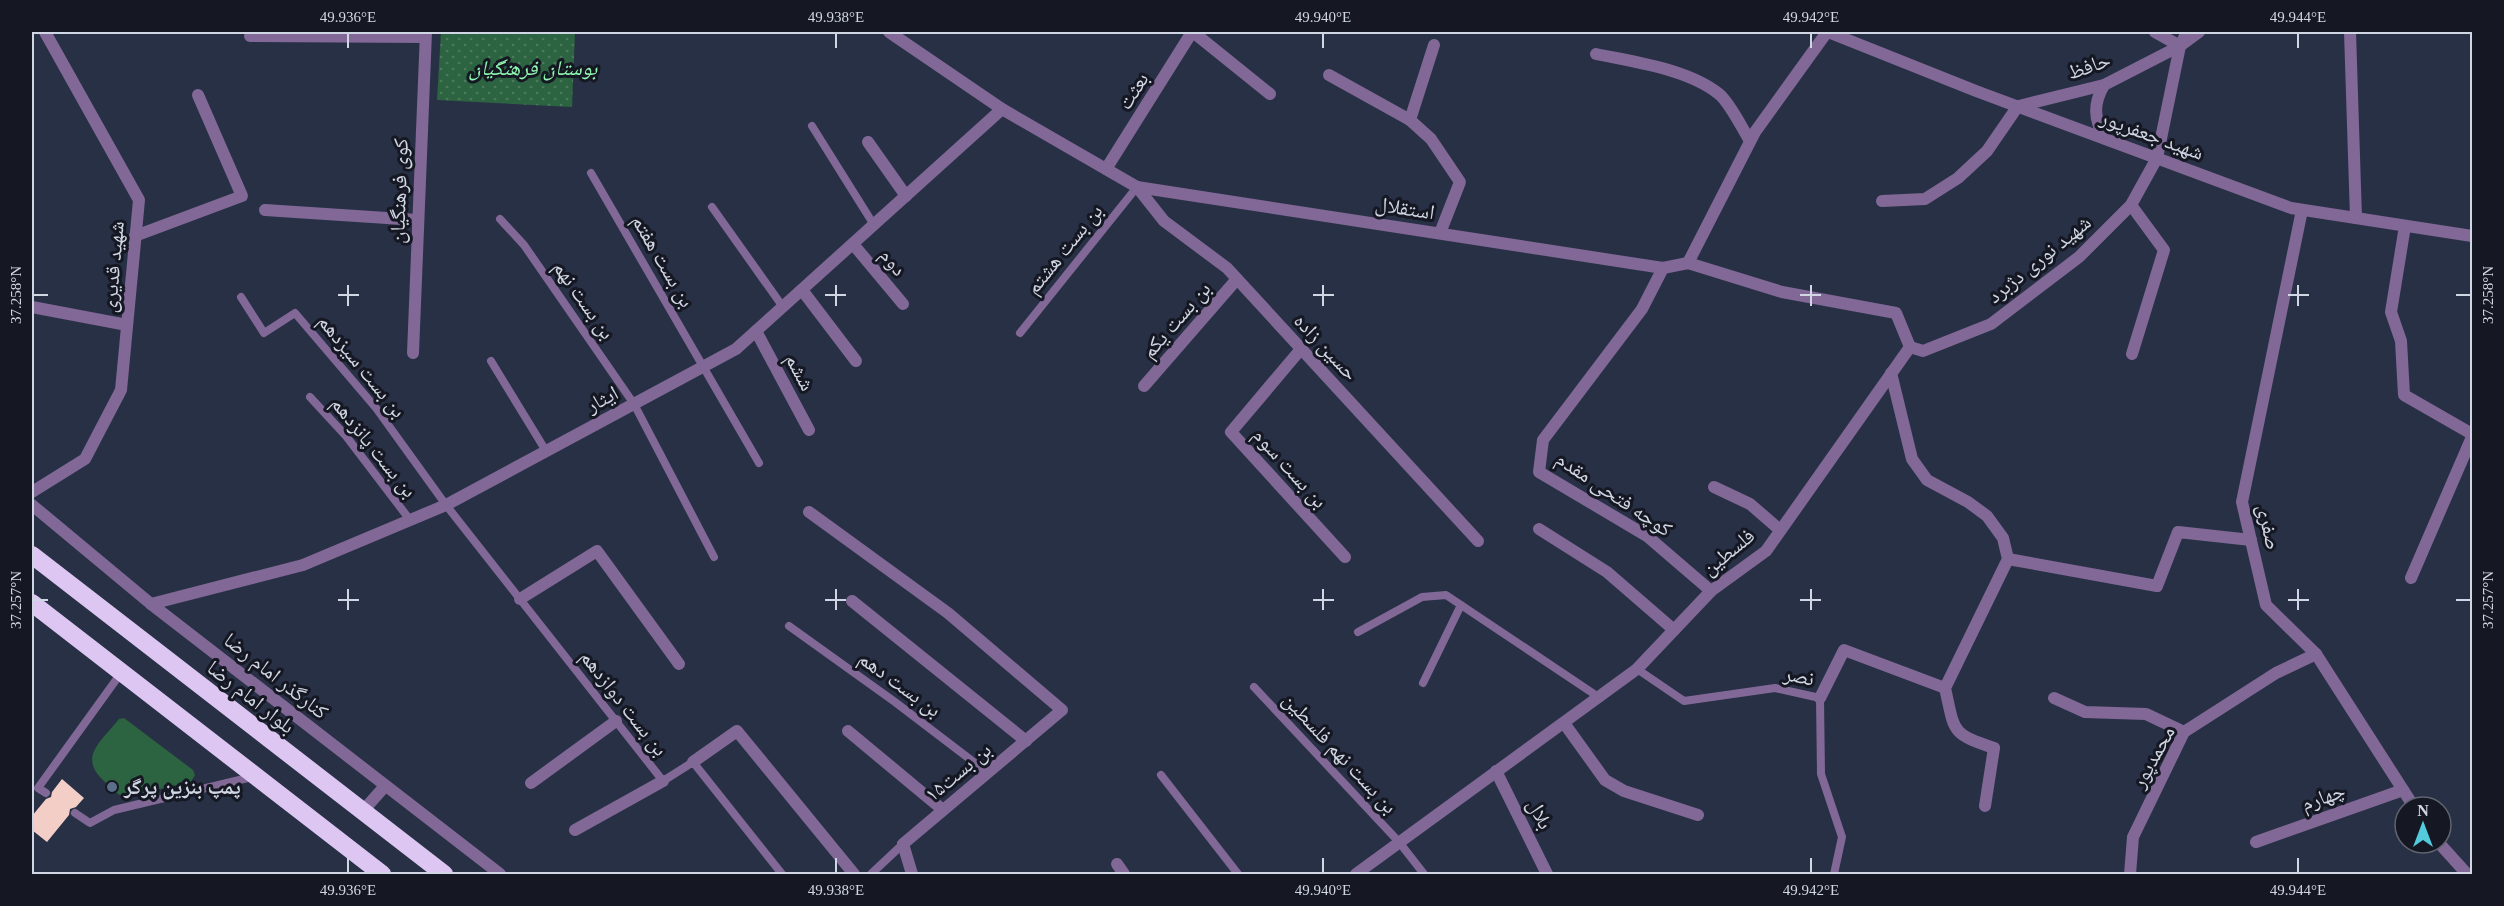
<svg xmlns="http://www.w3.org/2000/svg" width="2504" height="906" viewBox="0 0 2504 906" font-family="'Times New Roman','Noto Naskh Arabic',serif">
	<defs>
		<pattern id="park-dots" width="8" height="8" patternUnits="userSpaceOnUse" patternTransform="scale(1.5)"><rect width="8" height="8" fill="#2c6340"/><path d="M2 2h.1M6 6h.1" fill="none" stroke="#4a795b" stroke-width="1.8" stroke-linecap="round"/></pattern>
	</defs>
	<rect width="100%" height="100%" fill="#283045"/>
	<path fill="#2c6340" d="M124 718 193 770 195 775 191 782 124 797C116 794 111 788 105 782 77 757 101 742 119 719Z"/>
	<polygon fill="url(#park-dots)" points="441,32 575,32 572,107 437,100"/>
	<polygon fill="#f3cec7" points="62,779 84,798 76,807 70,809 69,815 47,842 32,830 32,816 46,799 51,797 52,792"/>
	<g fill="none" stroke-linecap="round" stroke-linejoin="round">
		<g stroke="#816896" stroke-width="8">
			<polyline points="812,126 874,225"/>
			<polyline points="591,173 759,463"/>
			<polyline points="712,207 783,307"/>
			<polyline points="500,219 524,245 634,404 714,557"/>
			<polyline points="241,297 264,333 295,313 376,408 446,505 663,781 693,762 782,874"/>
			<polyline points="1020,333 1137,187"/>
			<polyline points="491,361 546,451"/>
			<polyline points="310,397 346,436 410,520"/>
			<polyline points="789,626 895,702 988,773"/>
			<polyline points="1358,632 1422,597 1446,595 1600,698"/>
			<polyline points="1637,669 1684,701 1775,688 1820,698 1821,774 1842,837 1834,874"/>
			<polyline points="1423,683 1461,605"/>
			<polyline points="1254,687 1399,842 1424,874"/>
			<polyline points="1161,775 1238,874"/>
			<polyline points="46,793 38,788 121,673"/>
			<polyline points="75,813 90,823 114,810 252,777"/>
			<polyline points="871,874 903,844"/>
		</g>
		<g stroke="#816896" stroke-width="12">
			<polyline points="889,32 1002,109 1137,187 1663,268 1688,263 1782,292 1896,313 1910,347 1766,551 1711,591 1637,669 1356,874"/>
			<polyline points="1193,32 1270,94"/>
			<polyline points="1828,32 1976,91 2291,208 2472,236"/>
			<polyline points="2155,32 2180,46"/>
			<polyline points="2350,32 2356,218"/>
			<polyline points="250,36 425,37"/>
			<polyline points="1434,45 1410,120 1431,139 1460,182 1440,233"/>
			<path d="M1596 54C1634 62 1688 69 1719 94 1730 103 1742 128 1750 141"/>
			<polyline points="1329,75 1410,120"/>
			<polyline points="2019,106 2104,85 2180,46 2199,32"/>
			<path d="M2104 138C2094 118 2093 104 2104 85"/>
			<polyline points="868,142 906,196"/>
			<polyline points="1106,169 1192,32"/>
			<polyline points="1137,187 1164,221 1227,268 1478,541"/>
			<polyline points="1882,201 1925,199 1958,178 1987,151 2018,106"/>
			<polyline points="2131,205 2164,250 2132,354"/>
			<polyline points="265,210 417,220"/>
			<polyline points="2302,210 2242,502 2266,605 2316,654 2414,807"/>
			<polyline points="2405,226 2391,312 2401,341 2404,395 2472,434"/>
			<polyline points="135,236 242,196 198,95"/>
			<polyline points="853,244 903,304"/>
			<polyline points="1688,263 1755,132 1827,32"/>
			<polyline points="1663,268 1642,309 1543,440 1539,472 1647,536 1711,591"/>
			<polyline points="802,290 856,361"/>
			<polyline points="32,307 127,325"/>
			<polyline points="756,331 809,430"/>
			<polyline points="1910,347 1923,351 1991,324 2079,257 2131,205 2157,158 2180,46 2187,32"/>
			<polyline points="1301,349 1231,432 1345,557"/>
			<polyline points="413,353 426,32"/>
			<path d="M1891 373 1912 459 1927 480 1968 502 1987 516 2003 538 2008 559 1945 688C1955 732 1950 733 1994 748L1985 806"/>
			<polyline points="1144,386 1237,279"/>
			<polyline points="1714,487 1750,504 1780,530"/>
			<polyline points="32,492 85,459 121,390 139,200 45,32"/>
			<polyline points="32,505 151,604 500,874"/>
			<polyline points="809,512 948,613 1062,710 903,844 912,874"/>
			<polyline points="1539,529 1607,572 1674,630"/>
			<polyline points="2008,559 2157,586 2178,532 2251,540"/>
			<polyline points="2411,578 2472,437"/>
			<polyline points="520,599 597,551 679,664"/>
			<polyline points="852,601 1026,741"/>
			<polyline points="151,604 303,565 446,505 736,349 1002,109"/>
			<polyline points="1820,698 1844,650 1945,688"/>
			<polyline points="2054,698 2085,712 2146,714 2184,732"/>
			<polyline points="1564,723 1605,780 1624,791 1698,815"/>
			<polyline points="848,731 943,810"/>
			<polyline points="693,762 737,731 854,874"/>
			<polyline points="1496,771 1547,874"/>
			<polyline points="531,783 616,721"/>
			<polyline points="362,812 385,786"/>
			<polyline points="575,830 663,781"/>
			<polyline points="2256,842 2403,790"/>
			<polyline points="2439,843 2467,874"/>
			<polyline points="1117,864 1124,874"/>
			<polyline points="2130,874 2133,837 2184,732 2276,673 2316,654"/>
		</g>
		<g stroke="#dec6f3" stroke-width="18">
			<polyline points="32,555 444,874"/>
			<polyline points="32,603 382,874"/>
		</g>
	</g>
	<path fill="none" stroke="#d0d6e3" stroke-width="2" d="M348 33V48M836 33V48M1323 33V48M1811 33V48M2298 33V48M348 285V306M836 285V306M1323 285V306M1811 285V306M2298 285V306M33 295H48M338 295H359M825 295H846M1313 295H1334M1800 295H1821M2288 295H2309M2456 295H2471M348 589V610M836 589V610M1323 589V610M1811 589V610M2298 589V610M33 600H48M338 600H359M825 600H846M1313 600H1334M1800 600H1821M2288 600H2309M2456 600H2471M348 858V873M836 858V873M1323 858V873M1811 858V873M2298 858V873"/>
	<circle fill="#5c6f8a" stroke="#151822" stroke-width="2" cx="112" cy="787" r="6"/>
	<g text-anchor="middle" dominant-baseline="central" stroke-width="6" stroke-linejoin="round" paint-order="stroke">
		<g font-size="21" fill="#d0d6e3" stroke="#151822">
			<text transform="translate(2089 66) rotate(-19)">حافظ</text>
			<text transform="translate(1133 91) rotate(-58)">بعثت</text>
			<text transform="translate(2152 135) rotate(20)">شهید جعفرپور</text>
			<text transform="translate(399 191) rotate(-88)">کوی فرهنگیان</text>
			<text transform="translate(1405 208) rotate(9)">استقلال</text>
			<text transform="translate(1064 249) rotate(-51)">بن بست هشتم</text>
			<text transform="translate(2039 259) rotate(-39)">شهید نوری دژبرد</text>
			<text transform="translate(663 261) rotate(60)">بن بست هفتم</text>
			<text transform="translate(893 262) rotate(50)">دوم</text>
			<text transform="translate(113 267) rotate(-85)">شهید قدیری</text>
			<text transform="translate(584 300) rotate(55)">بن بست نهم</text>
			<text transform="translate(1176 320) rotate(-49)">بن بست یکم</text>
			<text transform="translate(1326 347) rotate(47)">حسین زاده</text>
			<text transform="translate(362 366) rotate(51)">بن بست سیزدهم</text>
			<text transform="translate(800 372) rotate(62)">ششم</text>
			<text transform="translate(602 399) rotate(-28)">ایثار</text>
			<text transform="translate(374 447) rotate(51)">بن بست پانزدهم</text>
			<text transform="translate(1290 468) rotate(48)">بن بست سوم</text>
			<text transform="translate(1614 494) rotate(34)">کوچه فتحی مقدم</text>
			<text transform="translate(2269 527) rotate(78)">صفری</text>
			<text transform="translate(1728 552) rotate(-39)">فلسطین</text>
			<text transform="translate(276 676) rotate(38)">کنارگذر امام رضا</text>
			<text transform="translate(1799 676) rotate(11)">نصر</text>
			<text transform="translate(900 684) rotate(36)">بن بست دهم</text>
			<text transform="translate(251 697) rotate(38)">بلوار امام رضا</text>
			<text transform="translate(624 703) rotate(52)">بن بست دوازدهم</text>
			<text transform="translate(1340 753) rotate(47)">بن بست نهم فلسطین</text>
			<text transform="translate(2153 757) rotate(-61)">محمدپور</text>
			<text transform="translate(958 772) rotate(-40)">بن بست۱۵</text>
			<text transform="translate(2323 797) rotate(-20)">چهارم</text>
			<text transform="translate(1540 814) rotate(63)">بلال</text>
		</g>
		<g font-size="21" font-style="italic" fill="#90f8b2" stroke="#151822">
			<text x="533" y="68">بوستان فرهنگیان</text>
		</g>
		<g font-size="21" font-weight="bold" fill="#d0d6e3" stroke="#151822" text-anchor="start">
			<text x="124" y="787">پمپ بنزین پرگر</text>
		</g>
	</g>
	<rect width="2504" height="906" fill="none" stroke="#151822" stroke-width="66"/>
	<g transform="translate(2423 825)"><circle r="28" fill="#151822" stroke="#60646f" stroke-width="1.5"/>
	<path d="M0-4.5L10 22L0 15L-10 22Z" fill="#54cadd"/>
	<text y="-9" font-size="16" font-weight="bold" text-anchor="middle" fill="#d0d6e3">N</text>
	</g>
	<rect x="33" y="33" width="2438" height="840" fill="none" stroke="#d0d6e3" stroke-width="2"/>
	<g font-size="15" text-anchor="middle" fill="#d0d6e3">
		<text x="348" y="22">49.936°E</text>
		<text x="836" y="22">49.938°E</text>
		<text x="1323" y="22">49.940°E</text>
		<text x="1811" y="22">49.942°E</text>
		<text x="2298" y="22">49.944°E</text>
		<text transform="translate(16 295) rotate(-90)" y="5">37.258°N</text>
		<text transform="translate(2488 295) rotate(-90)" y="5">37.258°N</text>
		<text transform="translate(16 600) rotate(-90)" y="5">37.257°N</text>
		<text transform="translate(2488 600) rotate(-90)" y="5">37.257°N</text>
		<text x="348" y="895">49.936°E</text>
		<text x="836" y="895">49.938°E</text>
		<text x="1323" y="895">49.940°E</text>
		<text x="1811" y="895">49.942°E</text>
		<text x="2298" y="895">49.944°E</text>
	</g>
</svg>
